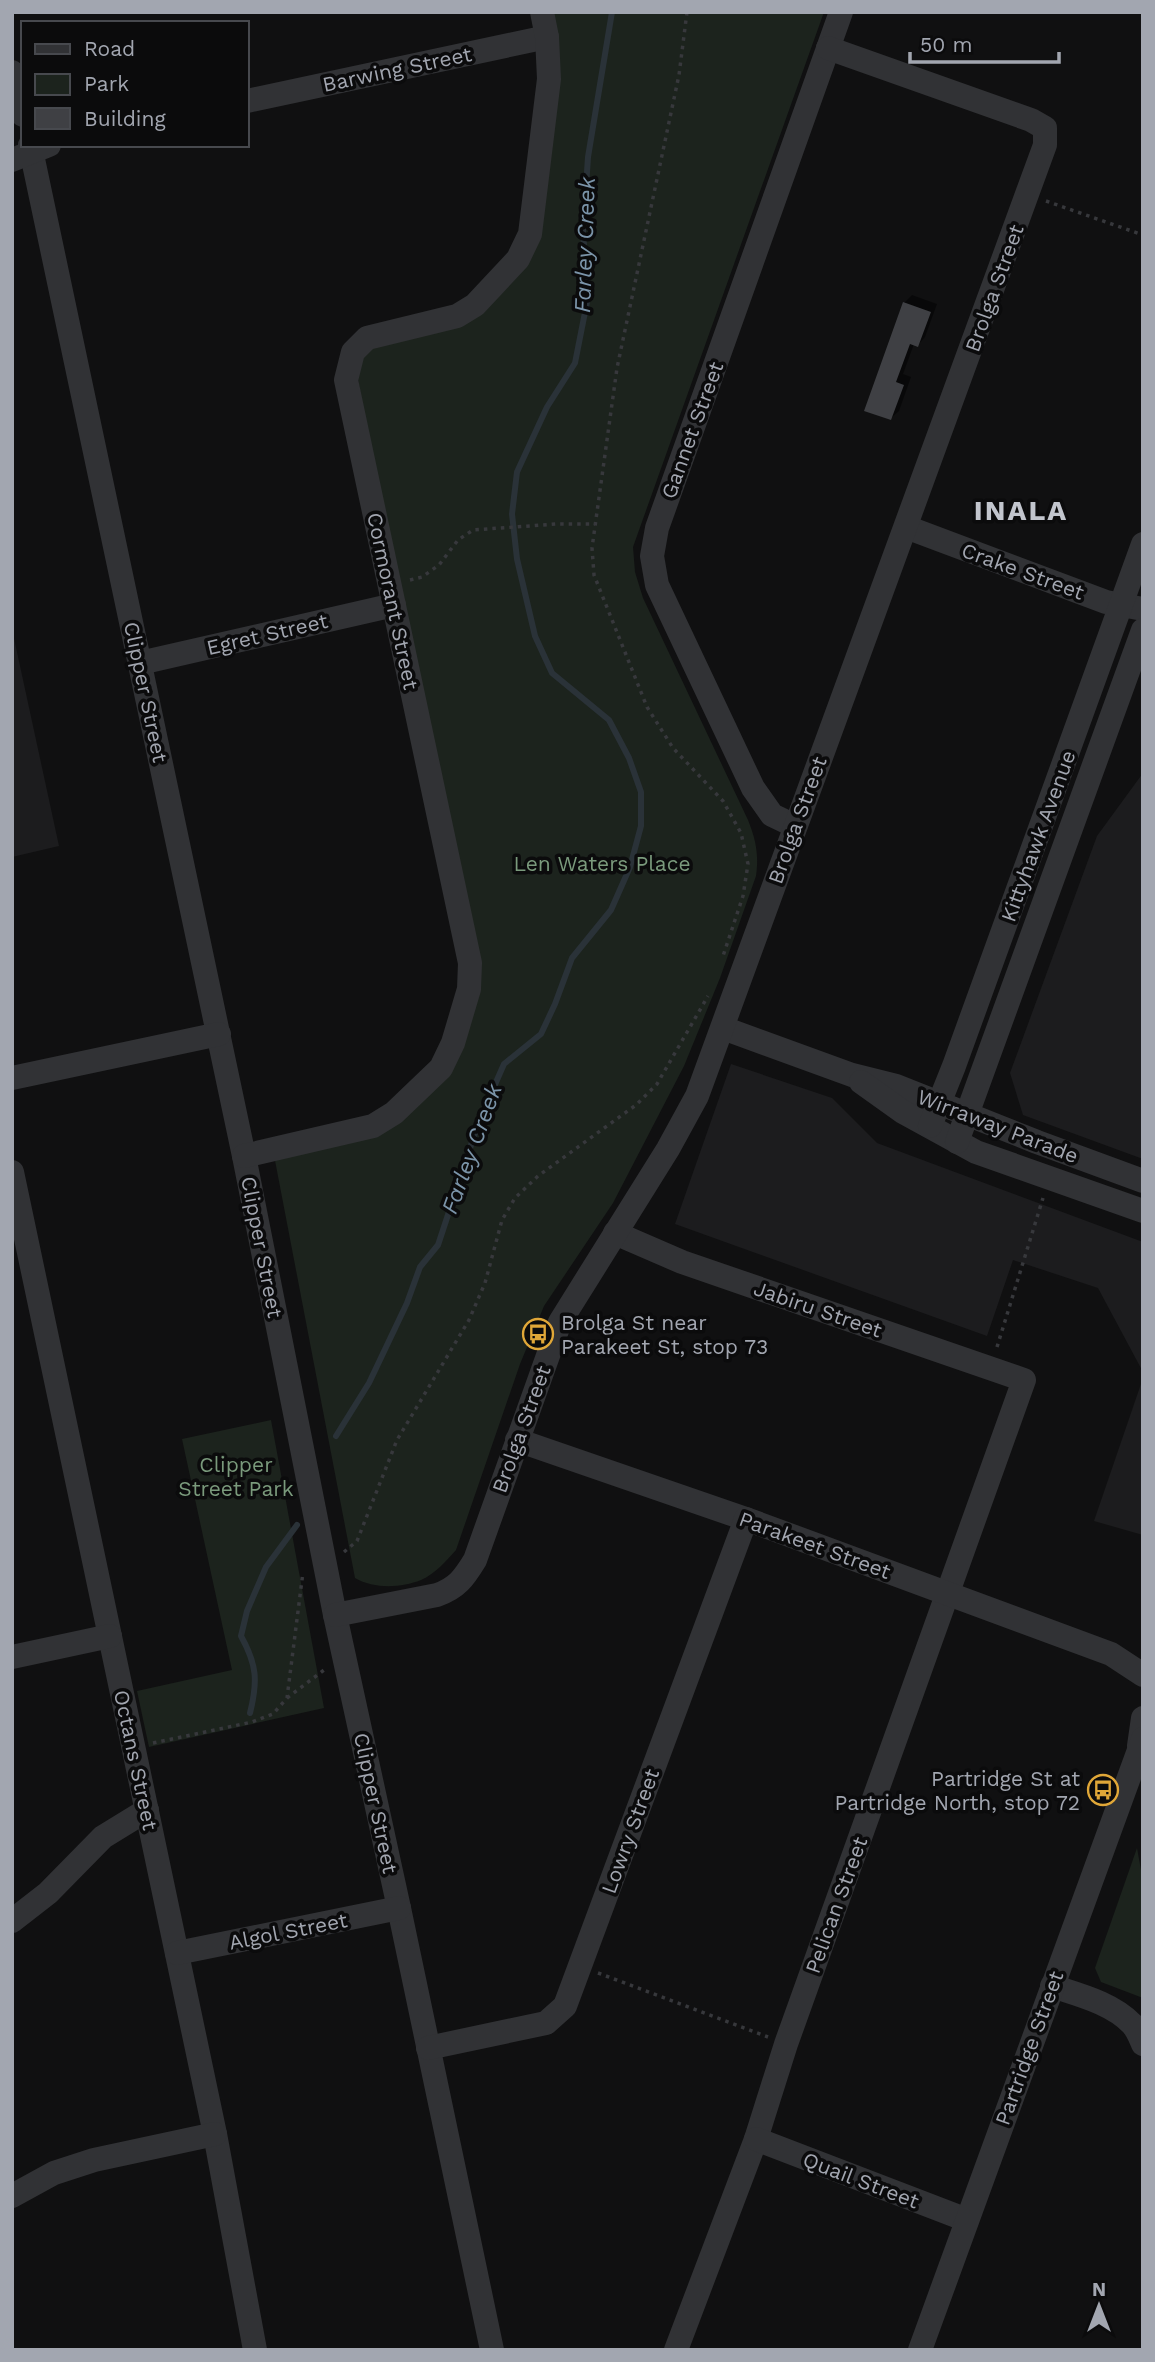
<svg xmlns="http://www.w3.org/2000/svg" width="1155" height="2362" viewBox="0 0 1155 2362" font-family="'Work Sans',sans-serif">
	<rect width="100%" height="100%" fill="#101011"/>
	<g fill="#1c1c1e">
		<polygon points="12,629 59,846 12,857"/>
		<polygon points="1143,773 1143,1159 1023,1115 1010,1073 1097,836"/>
		<polygon points="731,1064 832,1098 877,1143 1143,1242 1143,1372 1098,1288 1013,1260 987,1336 675,1224"/>
		<polygon points="1143,1378 1143,1535 1094,1521"/>
	</g>
	<g fill="#1c231d">
		<path d="M542 12H824L633 547 635 572 643 598 748 820C756 840 759 855 756 876L720 978 684 1066 613 1203 544 1306 520 1364 456 1550C446 1561 435 1574 421 1580 401 1588 374 1589 355 1578L273 1150 373 1126 441 1068 469 989 353 352 457 316 530 234Z"/>
		<polygon points="271,1420 324,1708 149,1747 137,1691 232,1670 182,1439"/>
		<polygon points="1137,1848 1143,1881 1143,1998 1101,1982 1095,1968"/>
	</g>
	<polygon fill="#0007" points="912,295 937,304 925,337 918,345 914,344 903,374 911,377 899,411 891,418 904,303"/>
	<g fill="none" stroke-linecap="round" stroke-linejoin="round">
		<g stroke="#2a3238" stroke-width="6">
			<polyline points="336,1436 369,1383 407,1303 420,1267 438,1245 479,1121 504,1064 541,1034 555,1004 572,958 611,910 630,867 641,826 641,792 629,758 609,720 552,673 535,636 517,559 512,514 517,472 547,407 575,363 588,297 583,232 588,157 612,12"/>
			<path d="M250 1713C258 1681 257 1665 241 1636L247 1611 266 1567 297 1525"/>
		</g>
	</g>
	<polygon fill="#3f4044" points="903,302 931,312 918,347 910,344 896,382 904,385 891,420 864,411"/>
	<g fill="none" stroke-linecap="round" stroke-linejoin="round">
		<g stroke="#37383c" stroke-width="3.5" stroke-dasharray="3.5 5" stroke-linecap="butt">
			<polyline points="687,12 679,75 617,368 592,548 594,575 647,707 673,748 723,801 741,833 748,864 743,896 723,956"/>
			<polyline points="1046,201 1143,235"/>
			<polyline points="410,580 422,577 439,565 458,540 473,530 556,524 595,524"/>
			<polyline points="997,1347 1043,1198"/>
			<polyline points="344,1552 357,1541 397,1440 469,1320 485,1283 502,1220 515,1198 538,1176 636,1105 657,1084 708,996"/>
			<polyline points="287,1698 324,1670"/>
			<polyline points="153,1743 252,1722 273,1714 287,1698 303,1572"/>
			<polyline points="598,1973 768,2037"/>
		</g>
		<g stroke="#313235" stroke-width="24">
			<polyline points="12,72 23,115"/>
			<polyline points="247,101 547,37"/>
			<polyline points="30,145 244,1156 335,1615 399,1908 492,2350"/>
			<polyline points="12,160 49,145"/>
			<polyline points="906,527 1106,602 1143,609"/>
			<polyline points="140,663 394,605"/>
			<polyline points="795,826 772,815 753,788 657,585 652,556 657,528 841,12"/>
			<polyline points="723,1028 852,1075 896,1086 1037,1142 1143,1181"/>
			<polyline points="12,1078 219,1034"/>
			<polyline points="861,1082 903,1112 976,1152 1143,1211"/>
			<polyline points="930,1126 954,1066 1143,544"/>
			<polyline points="957,1142 1143,630"/>
			<polyline points="244,1156 373,1126 394,1113 441,1068 453,1043 469,989 470,963 346,380 353,352 367,338 457,316 475,305 518,259 530,234 549,79 547,37 542,12"/>
			<polyline points="12,1172 215,2134 255,2350"/>
			<polyline points="615,1233 682,1262 1024,1380 786,2044 756,2139 676,2350"/>
			<polyline points="517,1440 746,1519 1111,1654 1143,1675"/>
			<path d="M335 1615 437 1595C457 1588 464 1578 475 1560L560 1322 668 1149 697 1096 1045 145V128L1031 120 828 48"/>
			<polyline points="12,1657 110,1636"/>
			<polyline points="1139,1746 1143,1718"/>
			<polyline points="12,1921 48,1893 103,1837 147,1810"/>
			<polyline points="177,1953 399,1908"/>
			<path d="M1052 1986C1079 1995 1112 2003 1132 2024 1137 2029 1140 2037 1143 2044"/>
			<polyline points="428,2048 546,2023 565,2006 746,1519"/>
			<polyline points="756,2139 967,2220"/>
			<polyline points="12,2196 54,2173 94,2160 215,2134"/>
			<polyline points="920,2350 1143,1739"/>
		</g>
	</g>
	<defs>
		<g id="bus-ring" transform="scale(1.575)"><circle r="9.5" fill="#0b0b0c" stroke="#e0a738" stroke-width="1.5"/><path d="M-5-6H5V4H4V6H2V4H-2V6H-4V4H-5ZM-3.5-4V0h7V-4ZM-3.5 1.2v1.5H-2V1.2ZM2 1.2v1.5H3.5V1.2Z" fill="#e0a738"/></g>
	</defs>
	<g fill-rule="evenodd">
		<use href="#bus-ring" x="538" y="1334"/>
		<use href="#bus-ring" x="1103" y="1790"/>
	</g>
	<g text-anchor="middle" dominant-baseline="central" stroke-width="7" stroke-linejoin="round" paint-order="stroke">
		<g font-size="21" fill="#a2a6b0" stroke="#0b0b0c">
			<text transform="translate(397 69) rotate(-12)">Barwing Street</text>
			<text transform="translate(994 288) rotate(-70)">Brolga Street</text>
			<text transform="translate(692 430) rotate(-70)">Gannet Street</text>
			<text transform="translate(1023 571) rotate(20)">Crake Street</text>
			<text transform="translate(393 601) rotate(78)">Cormorant Street</text>
			<text transform="translate(267 634) rotate(-13)">Egret Street</text>
			<text transform="translate(146 692) rotate(78)">Clipper Street</text>
			<text transform="translate(797 820) rotate(-70)">Brolga Street</text>
			<text transform="translate(1038 836) rotate(-70)">Kittyhawk Avenue</text>
			<text transform="translate(998 1126) rotate(21)">Wirraway Parade</text>
			<text transform="translate(262 1247) rotate(79)">Clipper Street</text>
			<text transform="translate(818 1309) rotate(19)">Jabiru Street</text>
			<text transform="translate(521 1429) rotate(-70)">Brolga Street</text>
			<text transform="translate(815 1545) rotate(20)">Parakeet Street</text>
			<text transform="translate(136 1760) rotate(78)">Octans Street</text>
			<text transform="translate(376 1803) rotate(78)">Clipper Street</text>
			<text transform="translate(630 1831) rotate(-70)">Lowry Street</text>
			<text transform="translate(836 1905) rotate(-70)">Pelican Street</text>
			<text transform="translate(288 1931) rotate(-11)">Algol Street</text>
			<text transform="translate(1029 2048) rotate(-70)">Partridge Street</text>
			<text transform="translate(861 2180) rotate(21)">Quail Street</text>
		</g>
		<g font-size="21" fill="#7a9a7c" stroke="#0b0b0c">
			<text x="602" y="863">Len Waters Place</text>
			<text x="236" y="1464">Clipper<tspan x="236" dy="24">Street Park</tspan></text>
		</g>
		<g font-size="21" fill="#a2a6b0" stroke="#0b0b0c" text-anchor="start">
			<text x="561" y="1322">Brolga St near<tspan x="561" dy="24">Parakeet St, stop 73</tspan></text>
			<text x="1080" y="1778" text-anchor="end">Partridge St at<tspan x="1080" dy="24">Partridge North, stop 72</tspan></text>
		</g>
		<g font-size="23" font-style="italic" fill="#7b94a9" stroke="#0b0b0c">
			<text transform="translate(585 245) rotate(-88)">Farley Creek</text>
			<text transform="translate(472 1149) rotate(-70)">Farley Creek</text>
		</g>
		<g font-size="28" font-weight="bold" letter-spacing="2" fill="#c2c5cd" stroke="#0b0b0c">
			<text x="1021" y="510">INALA</text>
		</g>
	</g>
	<rect width="1155" height="2362" fill="none" stroke="#a2a6b0" stroke-width="28"/>
	<rect x="21" y="21" width="228" height="126" fill="#0b0b0c" stroke="#47494e" stroke-width="2"/>
	<rect x="35" y="44" width="35" height="10" fill="#313235" stroke="#47494e" stroke-width="2"/>
	<text x="84" y="56" font-size="21" fill="#a2a6b0">Road</text>
	<rect x="35" y="74" width="35" height="21" fill="#1c231d" stroke="#47494e" stroke-width="2"/>
	<text x="84" y="91" font-size="21" fill="#a2a6b0">Park</text>
	<rect x="35" y="108" width="35" height="21" fill="#3f4044" stroke="#47494e" stroke-width="2"/>
	<text x="84" y="126" font-size="21" fill="#a2a6b0">Building</text>
	<g transform="translate(1099 2306)" stroke="#0b0b0c" stroke-width="5" paint-order="stroke">
	<path d="M0-5L12 26L0 18L-12 26Z" fill="#a2a6b0"/>
	<text y="-10" font-size="19" font-weight="bold" text-anchor="middle" fill="#a2a6b0">N</text>
	</g>
	<path d="M910 52v10h149v-10" fill="none" stroke="#a2a6b0" stroke-width="3.5"/>
	<text x="920" y="52" font-size="21" fill="#a2a6b0" stroke="#0b0b0c" stroke-width="5" paint-order="stroke">50 m</text>
</svg>
